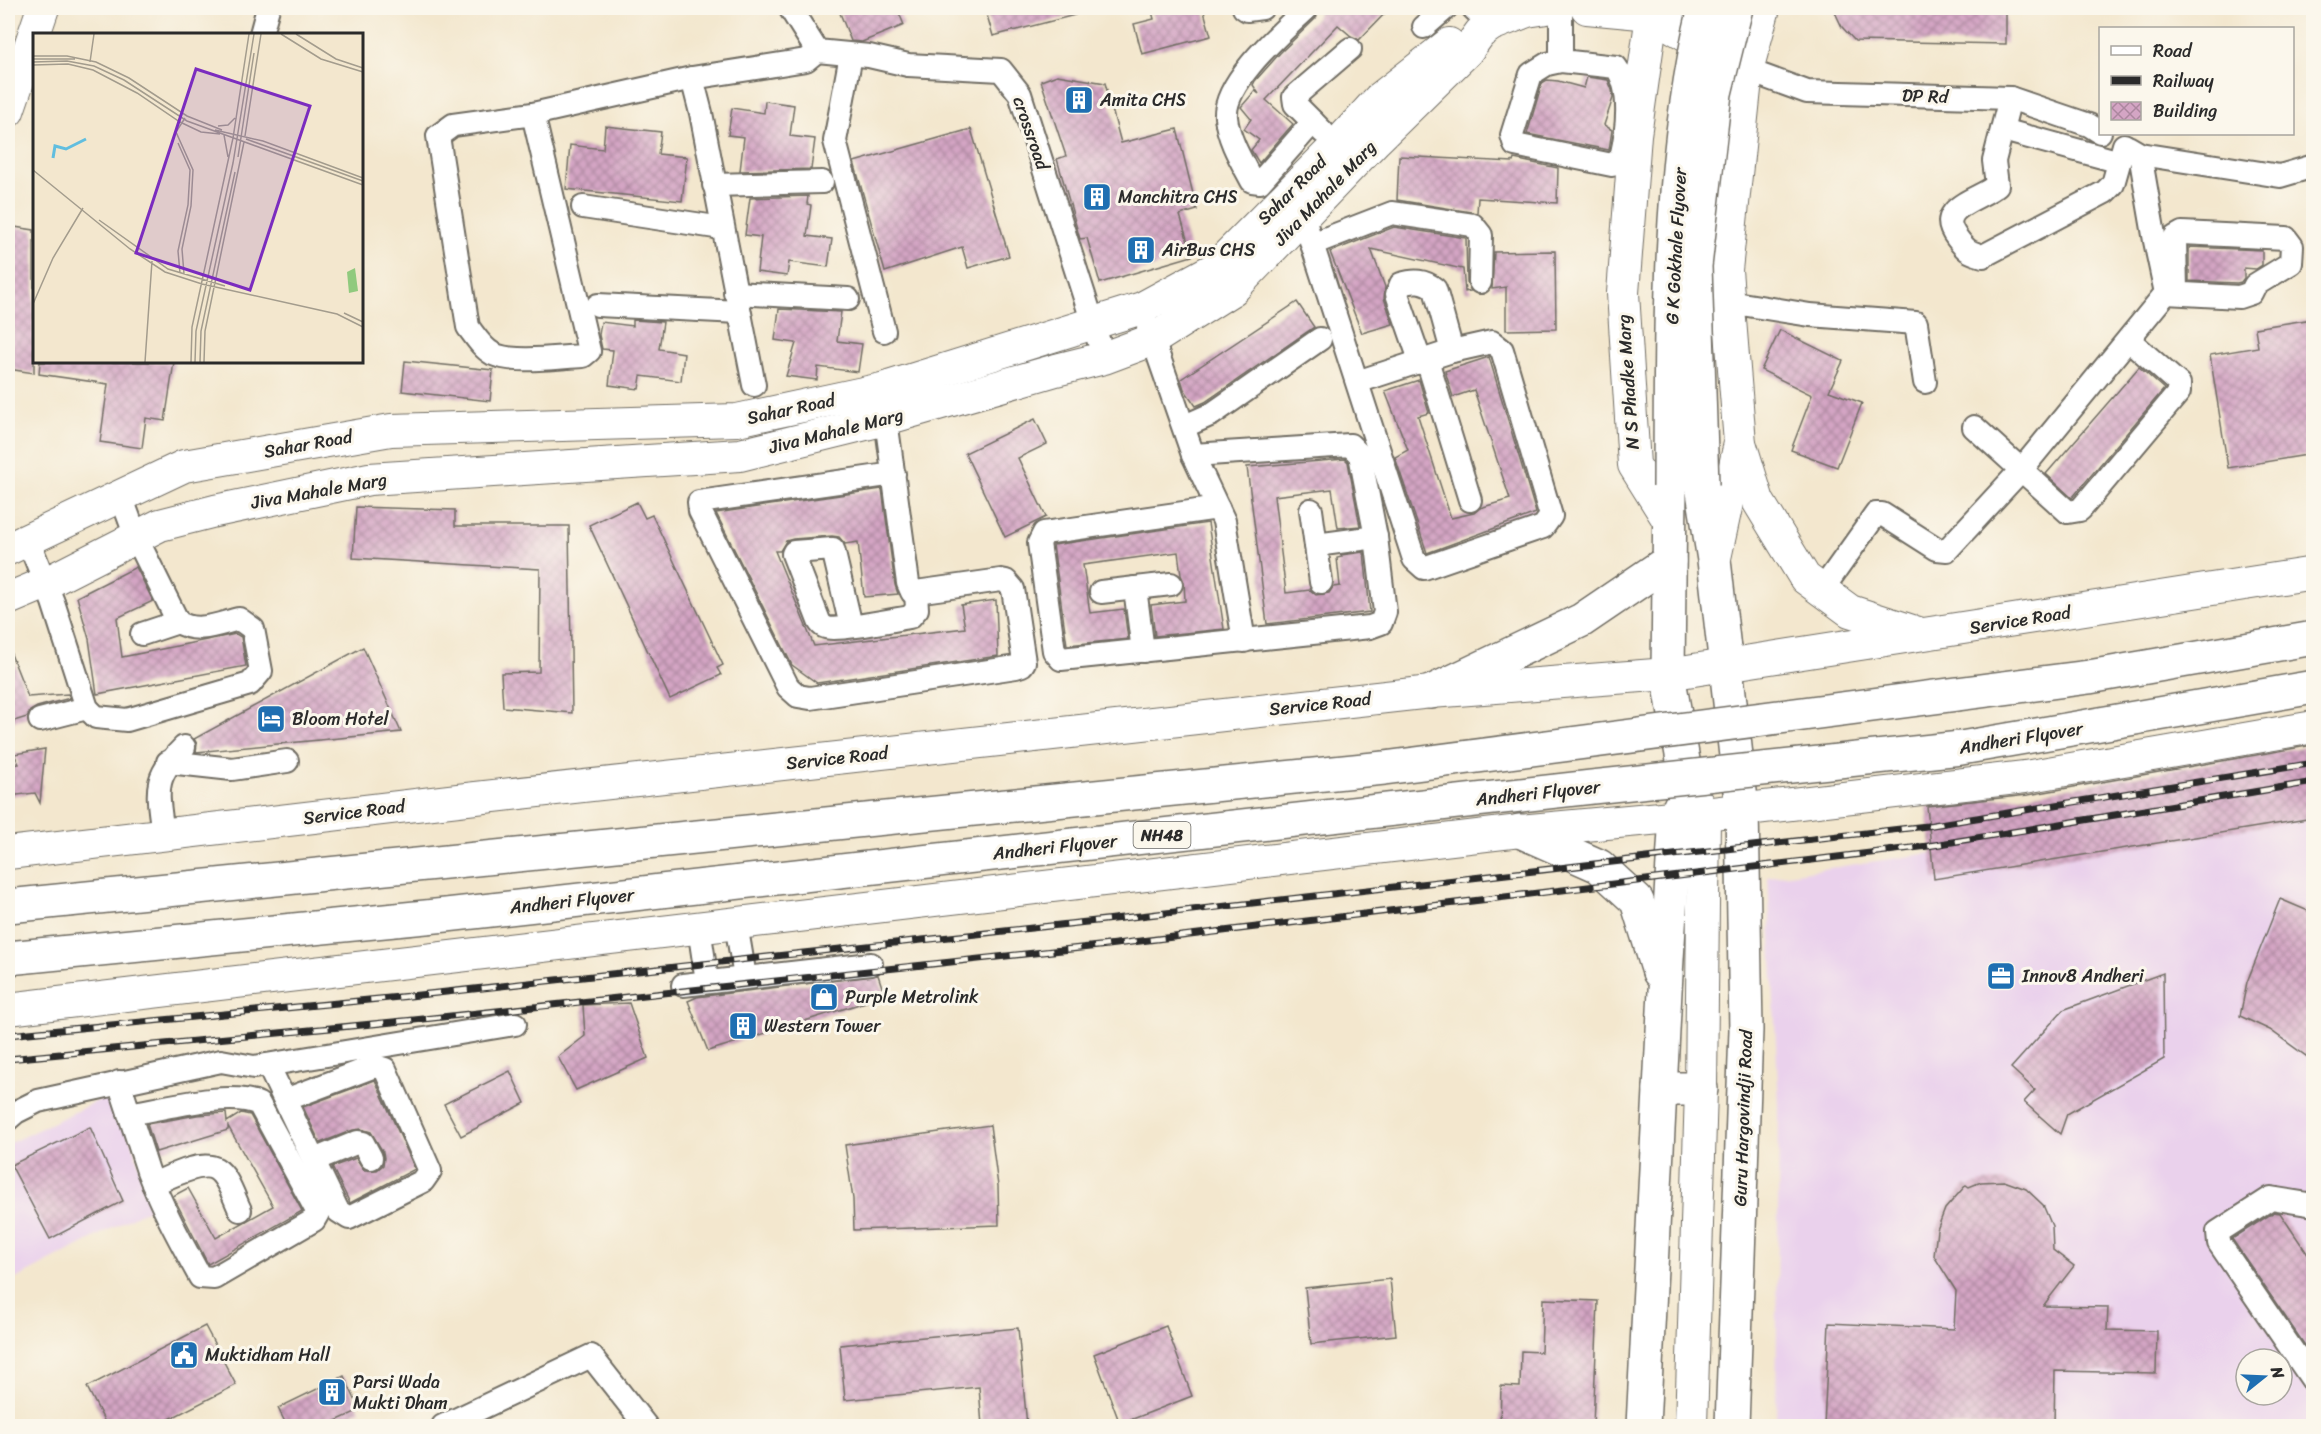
<svg xmlns="http://www.w3.org/2000/svg" width="2321" height="1434" viewBox="0 0 2321 1434" font-family="Sriracha,sans-serif">
	<defs>
		<pattern id="building-cross-hatch" width="8" height="8" patternUnits="userSpaceOnUse" patternTransform="scale(1.5)"><rect width="8" height="8" fill="#d4a5c4"/><path d="M0 0l8 8M0 8l8-8" fill="none" stroke="#ac879f"/></pattern>
	</defs>
	<rect width="100%" height="100%" fill="#fbf7ec"/>
	<filter id="ink" filterUnits="userSpaceOnUse"><feTurbulence type="fractalNoise" baseFrequency=".0167" numOctaves="2"/><feDisplacementMap in="SourceGraphic" scale="12" xChannelSelector="R" yChannelSelector="G"/><feConvolveMatrix kernelMatrix="1 2 1 2 8 2 1 2 1" color-interpolation-filters="sRGB"/></filter>
	<filter id="wash" filterUnits="userSpaceOnUse"><feTurbulence type="fractalNoise" baseFrequency=".008" numOctaves="4" result="noise"/><feDisplacementMap in="SourceGraphic" scale="24" xChannelSelector="R" yChannelSelector="G"/><feGaussianBlur stdDeviation="1.35" result="paint"/><feColorMatrix in="noise" values="0 0 0 0 0 0 0 0 0 0 0 0 0 0 0 0 0 1.4 0 .05"/><feComposite in="paint" operator="in"/></filter>
	<g filter="url(#wash)">
		<rect width="100%" height="100%" fill="#f3e7ce"/>
		<g fill="#ead1ec" fill-rule="evenodd">
			<path d="M2313 797V1426H1776L1779 1104 1768 877ZM2246 1359H2282V1395H2246Z"/>
			<polygon points="116,1092 152,1207 8,1283 8,1144"/>
		</g>
		<g id="blocks">
			<g fill="url(#building-cross-hatch)">
				<polygon points="838,8 897,8 904,25 862,42 851,41"/>
				<polygon points="985,8 1074,8 1075,15 993,36"/>
				<polygon points="1151,8 1203,8 1211,36 1142,54 1134,24 1154,19"/>
				<polygon points="1320,8 1390,8 1359,40 1351,36 1338,25 1266,100 1293,124 1259,163 1251,150 1259,140 1244,129 1251,119 1241,107 1255,91 1259,94 1253,85 1255,81 1280,53 1316,18"/>
				<polygon points="1833,8 2006,8 2006,44 1855,41 1842,27"/>
				<polygon points="1057,75 1105,83 1121,143 1177,129 1197,210 1180,215 1192,256 1100,283 1087,238 1080,239 1057,159 1066,156 1041,81"/>
				<polygon points="1587,77 1608,80 1612,90 1613,98 1604,125 1612,130 1609,150 1527,134 1542,83 1547,80 1558,81 1584,88"/>
				<polygon points="765,101 794,105 790,136 815,139 811,169 740,171 744,137 728,135 732,108 764,113"/>
				<polygon points="605,126 661,132 658,154 687,157 682,201 566,189 570,145 603,149"/>
				<polygon points="971,129 1009,256 968,268 962,247 885,272 854,162"/>
				<polygon points="1399,156 1513,162 1514,159 1558,168 1557,203 1478,198 1477,213 1397,200"/>
				<polygon points="808,196 807,204 811,205 807,236 832,239 828,267 789,262 787,276 757,272 761,237 745,235 750,198"/>
				<polygon points="8,226 34,230 34,373 8,369"/>
				<polygon points="1394,227 1466,238 1467,282 1471,291 1465,292 1463,269 1371,249 1385,287 1384,298 1393,324 1362,333 1330,252"/>
				<polygon points="2189,247 2262,250 2262,265 2256,269 2244,268 2244,278 2241,282 2237,283 2189,281"/>
				<polygon points="1555,251 1556,329 1506,330 1506,287 1492,289 1494,252"/>
				<polygon points="1297,302 1314,327 1205,402 1196,406 1184,389 1181,379"/>
				<polygon points="779,309 841,312 837,341 862,344 858,372 818,367 817,380 786,376 796,343 775,340"/>
				<polygon points="2313,319 2313,454 2228,468 2210,355 2258,347 2255,328"/>
				<polygon points="633,320 663,322 659,349 684,353 681,381 641,376 639,389 609,385 613,350 602,349 599,335 601,322 633,326"/>
				<polygon points="1780,330 1843,361 1829,391 1862,403 1837,467 1791,450 1812,395 1761,370"/>
				<polygon points="1489,357 1536,513 1427,553 1395,457 1408,450 1385,391 1419,380 1429,413 1418,416 1451,518 1474,513 1480,508 1510,499 1474,390 1453,397 1445,371"/>
				<polygon points="405,361 493,370 490,401 402,391"/>
				<polygon points="40,362 174,362 165,421 146,418 142,448 100,442 108,384 39,374"/>
				<polygon points="2139,367 2164,389 2072,498 2046,474"/>
				<polygon points="1035,419 1047,444 1018,458 1046,517 1005,537 965,453"/>
				<polygon points="1345,459 1348,462 1360,526 1338,528 1332,489 1274,496 1286,593 1310,590 1316,595 1329,593 1333,587 1340,586 1337,558 1342,557 1341,555 1364,552 1370,612 1267,624 1247,467"/>
				<polygon points="882,489 895,585 898,594 864,597 858,542 845,544 839,537 832,536 793,539 786,541 780,551 775,551 814,646 965,628 961,605 996,600 998,656 817,683 792,665 716,513"/>
				<polygon points="637,502 645,518 652,515 723,665 717,668 721,675 670,699 589,525"/>
				<polygon points="356,507 455,510 455,526 569,526 572,713 503,707 501,673 539,672 540,569 353,558"/>
				<polygon points="1208,523 1224,629 1155,636 1151,605 1185,601 1184,582 1181,575 1178,552 1083,565 1090,613 1124,609 1128,639 1067,645 1053,545"/>
				<polygon points="136,567 153,601 117,618 122,657 236,634 241,637 246,666 97,694 89,639 77,597"/>
				<polygon points="363,647 401,732 196,752 197,744 194,739"/>
				<polygon points="9,649 28,697 68,694 70,698 37,707 30,711 27,717 8,723"/>
				<polygon points="2313,745 2313,818 1934,879 1927,806 2028,795"/>
				<polygon points="45,749 40,803 35,793 8,796 8,766 19,764 14,754"/>
				<polygon points="2280,899 2313,913 2313,1061 2270,1030 2240,1016 2247,982"/>
				<polygon points="2163,973 2164,1059 2067,1114 2060,1134 2024,1102 2035,1090 2011,1068 2063,1010"/>
				<polygon points="878,975 885,996 708,1051 688,1001 697,997"/>
				<polygon points="629,1003 648,1058 576,1090 558,1057 585,1036 583,1005"/>
				<polygon points="510,1071 525,1103 461,1136 444,1104"/>
				<polygon points="375,1080 415,1169 350,1203 332,1167 356,1158 364,1170 377,1170 383,1165 384,1158 383,1152 371,1132 361,1129 353,1130 320,1143 303,1107"/>
				<polygon points="226,1113 227,1122 241,1113 250,1115 302,1211 208,1264 173,1196 188,1188 216,1238 273,1206 228,1126 228,1130 156,1152 147,1124 197,1115"/>
				<polygon points="990,1125 998,1186 999,1225 854,1230 853,1199 845,1145"/>
				<polygon points="90,1127 123,1201 50,1239 11,1165"/>
				<polygon points="2004,1181 2026,1189 2043,1205 2052,1226 2053,1250 2074,1266 2043,1306 2108,1307 2107,1330 2157,1331 2156,1373 2055,1371 2054,1426 1824,1426 1829,1323 1954,1329 1956,1291 1934,1256 1937,1230 1945,1209 1966,1185 1969,1187 1981,1182"/>
				<polygon points="2274,1212 2280,1213 2313,1262 2313,1357 2232,1239"/>
				<polygon points="1390,1279 1396,1335 1311,1344 1305,1288"/>
				<polygon points="1543,1299 1598,1301 1593,1426 1500,1426 1501,1386 1520,1387 1521,1351 1541,1352"/>
				<polygon points="205,1326 236,1385 156,1426 107,1426 87,1387"/>
				<polygon points="1166,1326 1192,1396 1120,1424 1094,1354"/>
				<polygon points="1018,1328 1027,1426 982,1426 979,1387 845,1400 840,1345"/>
				<polygon points="344,1376 360,1410 325,1426 287,1426 278,1408"/>
			</g>
		</g>
	</g>
	<g filter="url(#ink)">
		<use href="#blocks" fill-opacity="0" stroke="#716d64" stroke-width="1.5"/>
		<g fill="none" stroke-linecap="round" stroke-linejoin="round">
			<g stroke="#716d64" stroke-width="26">
				<g id="street">
					<polyline points="790,8 817,51 869,56 908,65 1001,70 1020,94 1104,358"/>
					<polyline points="1244,8 1247,10 1262,8"/>
					<path d="M1307 8C1283 31 1223 82 1226 117 1228 139 1242 162 1252 181L1260 182 1313 122"/>
					<polyline points="1473,8 1491,25"/>
					<polyline points="1424,27 1446,8"/>
					<polyline points="261,34 268,8"/>
					<polyline points="851,55 835,141 884,331"/>
					<path d="M1561 61 1616 67C1633 90 1627 132 1621 158L1612 165 1515 145 1512 135 1531 74 1547 64 1561 61V8"/>
					<polyline points="1747,70 1807,92 2010,98 2089,125 2100,132"/>
					<polyline points="692,78 806,60 817,51"/>
					<path d="M2010 98 1994 161 1997 185C1980 200 1933 207 1957 238 1966 250 1968 252 1983 256L2105 192 2113 184 2124 145"/>
					<path d="M533 114 589 351 583 356C559 357 515 364 493 354 482 348 475 336 468 327L438 136 453 125 533 114 692 78 701 113 754 385"/>
					<polyline points="1323,132 1295,104 1294,97 1350,49"/>
					<polyline points="2014,133 2113,160"/>
					<polyline points="2128,147 2140,154 2280,176 2314,166"/>
					<polyline points="714,185 822,182"/>
					<polyline points="583,207 722,228"/>
					<path d="M1303 216C1340 331 1377 445 1414 559L1424 568 1543 527 1551 516 1502 350 1492 342 1452 351 1357 382"/>
					<polyline points="1312,244 1392,213 1473,225 1481,235 1480,282"/>
					<polyline points="735,293 848,299"/>
					<polyline points="2166,293 2239,297 2251,293 2255,285 2291,263 2292,246 2286,238 2182,233 2175,237 2176,292"/>
					<polyline points="1729,302 1810,315 1916,323 1925,382"/>
					<polyline points="598,305 739,312"/>
					<polyline points="1148,326 1193,455 1224,521 1244,641"/>
					<polyline points="1427,360 1470,500"/>
					<path d="M1421 363 1397 294 1401 284C1414 280 1424 280 1435 289L1452 351"/>
					<polyline points="884,405 908,583 912,592 916,592 1001,580 1006,581 1013,589 1024,662 1022,665 1016,667 810,698 798,696 788,687 700,511 699,502 894,474"/>
					<polyline points="1185,426 1212,414 1320,339"/>
					<polyline points="1974,427 2068,512 2080,510 2179,392 2179,384 2129,340"/>
					<polyline points="1193,455 1350,445 1360,455 1376,537 1385,612 1381,623 1370,627 1061,659 1054,651 1039,543 1044,533 1218,508"/>
					<polyline points="1311,510 1321,582"/>
					<path d="M28 540 53 602 87 708 96 717 127 720 250 684 261 671 253 629 239 619C218 624 197 634 178 622L136 537 121 496"/>
					<polyline points="1316,545 1376,537"/>
					<polyline points="1135,588 1143,651"/>
					<polyline points="1822,590 1876,514 1882,514 1937,549 1947,550 2022,469 2166,293 2155,241 2140,154"/>
					<polyline points="1101,592 1171,584"/>
					<path d="M851 626 833 549 794 552 793 554 819 621C820 623 823 626 825 627 834 632 897 619 910 617L917 609 916 592"/>
					<polyline points="142,634 178,622"/>
					<polyline points="40,720 87,708"/>
					<polyline points="168,762 232,769 287,761"/>
					<path d="M163 835C158 792 151 779 184 747"/>
					<polyline points="736,924 745,977"/>
					<polyline points="699,928 707,981"/>
					<polyline points="683,985 871,964"/>
					<polyline points="268,1065 338,1211 349,1218 423,1181 430,1171 385,1069 375,1066 285,1100"/>
					<path d="M119 1082 148 1171C162 1208 181 1242 200 1277L214 1278 314 1220 318 1213 259 1104C232 1090 160 1109 129 1114"/>
					<polyline points="8,1119 16,1112 38,1101 221,1061 254,1067 515,1024"/>
					<polyline points="314,1160 358,1142 363,1143 371,1158"/>
					<path d="M153 1184C168 1178 201 1160 216 1169 228 1176 234 1198 240 1210"/>
					<polyline points="2314,1205 2271,1198 2218,1232 2219,1243 2314,1382"/>
					<polyline points="443,1426 591,1356 646,1426"/>
				</g>
			</g>
			<g stroke="#716d64" stroke-width="34">
				<g id="secondary">
					<polyline points="1587,8 1651,14 1720,55"/>
					<polyline points="1653,8 1635,135 1623,293 1634,465 1669,521"/>
					<polyline points="8,111 43,8"/>
					<polyline points="1741,446 1758,501 1805,578 1850,611 1918,633"/>
					<polyline points="8,549 184,466 391,430 737,420 882,389 1142,308 1214,269 1336,146 1379,99 1449,44"/>
					<polyline points="1715,558 1740,443 1726,270 1747,70 1764,8"/>
					<polyline points="8,599 46,583 160,525 215,511 369,479 740,455 886,419 1056,370 1104,358 1152,340 1233,289 1376,140 1467,51 1480,33 1491,25 1527,11 1547,8"/>
					<polyline points="8,853 458,800 1431,692 1668,674 2314,573"/>
					<polyline points="8,1009 1520,831 1704,814 2025,777 2314,727"/>
					<polyline points="1691,1426 1701,1089 1704,814 1694,798"/>
				</g>
			</g>
			<g stroke="#716d64" stroke-width="36">
				<g id="primary">
					<polyline points="1702,485 1714,560 1742,809 1746,1030 1732,1426"/>
					<polyline points="1431,692 1582,620 1669,561"/>
					<polyline points="1520,831 1599,866 1637,901 1659,972"/>
					<polyline points="1660,1089 1701,1089"/>
					<polyline points="1643,1426 1665,991 1676,815 1688,789 1668,674 1670,487"/>
				</g>
			</g>
			<use href="#street" stroke="#fff" stroke-width="22"/>
			<use href="#secondary" stroke="#fff" stroke-width="32"/>
			<use href="#primary" stroke="#fff" stroke-width="33"/>
			<g stroke="#2b2b2b" stroke-width="7">
				<g id="rail">
					<polyline points="8,1035 410,996 1096,921 1927,826 2314,763"/>
					<polyline points="8,1059 414,1020 1099,946 1928,846 2314,782"/>
				</g>
			</g>
			<use href="#rail" stroke="#fbf7ec" stroke-width="4.5" stroke-dasharray="14" stroke-linecap="butt"/>
			<g stroke="#716d64" stroke-width="36" stroke-linecap="butt">
				<g id="primary-bridge">
					<polyline points="1702,485 1695,266 1715,93 1736,8"/>
					<path d="M1670 487C1671 327 1667 164 1705 8"/>
				</g>
			</g>
			<g stroke="#716d64" stroke-width="36" stroke-linecap="butt">
				<g id="highway-bridge">
					<polyline points="8,906 1384,768 2089,677 2314,638"/>
					<polyline points="8,958 446,915 1592,787 1961,748 2314,687"/>
				</g>
			</g>
			<use href="#primary-bridge" stroke="#fff" stroke-width="33"/>
			<use href="#highway-bridge" stroke="#fff" stroke-width="33"/>
		</g>
	</g>
	<defs>
		<g id="building-square" transform="scale(1.5)"><rect x="-9" y="-9" width="18" height="18" rx="4" fill="#1f6fb2" stroke="#fbf7ec"/><path d="M-4-6H4V6H1V3H-1V6H-4ZM-2.5-4.3h1.7v1.8h-1.7ZM.8-4.3h1.7v1.8H.8ZM-2.5-1h1.7V.8h-1.7ZM.8-1h1.7V.8H.8Z" fill="#fff"/></g>
		<g id="hotel-square" transform="scale(1.5)"><rect x="-9" y="-9" width="18" height="18" rx="4" fill="#1f6fb2" stroke="#fbf7ec"/><path d="M-6-4.5h1.5V1H6V5H4.5V3h-9V5H-6ZM-4 0a1.8 1.8 0 1 1 3.6 0ZM.5 0V-2.5h3Q6-2.5 6 0Z" fill="#fff"/></g>
		<g id="office-square" transform="scale(1.5)"><rect x="-9" y="-9" width="18" height="18" rx="4" fill="#1f6fb2" stroke="#fbf7ec"/><path d="M-6-3h4V-5.5h4V-3h4V5H-6ZM-1-4.5V-3h2v-1.5ZM-6 0V1H6V0Z" fill="#fff"/></g>
		<g id="shop-square" transform="scale(1.5)"><rect x="-9" y="-9" width="18" height="18" rx="4" fill="#1f6fb2" stroke="#fbf7ec"/><path d="M-5-2.5h2.3a2.7 3.5 0 0 1 5.4 0H5L5.5 6h-11ZM-1.5-2.5h3a1.5 2.3 0 0 0-3 0Z" fill="#fff"/></g>
		<g id="civic-square" transform="scale(1.5)"><rect x="-9" y="-9" width="18" height="18" rx="4" fill="#1f6fb2" stroke="#fbf7ec"/><path d="M-.6-6.5H3V-4.5H.6V-3L4-1V1h2V6H-6V1h2V-1L-.6-3ZM-1.2 2.5V6h2.4V2.5Z" fill="#fff"/></g>
	</defs>
	<g fill-rule="evenodd">
		<use href="#building-square" x="1079" y="100"/>
		<use href="#building-square" x="1097" y="197"/>
		<use href="#building-square" x="1141" y="250"/>
		<use href="#hotel-square" x="271" y="719"/>
		<use href="#office-square" x="2001" y="976"/>
		<use href="#shop-square" x="824" y="997"/>
		<use href="#building-square" x="743" y="1026"/>
		<use href="#civic-square" x="184" y="1355"/>
		<use href="#building-square" x="332" y="1392"/>
	</g>
	<g text-anchor="middle" dominant-baseline="central" stroke-width="6" stroke-linejoin="round" paint-order="stroke">
		<rect fill="#fbf7ec" stroke="#696865" stroke-width="1.5" x="1133.5" y="822" width="57" height="26" rx="4.5"/>
		<g font-size="16" font-weight="bold" fill="#2b2b2b">
			<text x="1162" y="835">NH48</text>
		</g>
		<g font-size="18" fill="#2b2b2b" stroke="#fbf7ec">
			<text transform="translate(1925 96) rotate(2)">DP Rd</text>
			<text transform="translate(1031 133) rotate(71)">crossroad</text>
			<text transform="translate(1292 190) rotate(-45)">Sahar Road</text>
			<text transform="translate(1325 193) rotate(-46)">Jiva Mahale Marg</text>
			<text transform="translate(1676 246) rotate(-87)">G K Gokhale Flyover</text>
			<text transform="translate(1628 382) rotate(-94)">N S Phadke Marg</text>
			<text transform="translate(791 409) rotate(-12)">Sahar Road</text>
			<text transform="translate(836 431) rotate(-14)">Jiva Mahale Marg</text>
			<text transform="translate(308 444) rotate(-10)">Sahar Road</text>
			<text transform="translate(319 491) rotate(-10)">Jiva Mahale Marg</text>
			<text transform="translate(2020 620) rotate(-9)">Service Road</text>
			<text transform="translate(1320 704) rotate(-6)">Service Road</text>
			<text transform="translate(2021 738) rotate(-9)">Andheri Flyover</text>
			<text transform="translate(837 758) rotate(-6)">Service Road</text>
			<text transform="translate(1538 793) rotate(-6)">Andheri Flyover</text>
			<text transform="translate(354 812) rotate(-7)">Service Road</text>
			<text transform="translate(1055 847) rotate(-6)">Andheri Flyover</text>
			<text transform="translate(572 901) rotate(-6)">Andheri Flyover</text>
			<text transform="translate(1743 1118) rotate(-88)">Guru Hargovindji Road</text>
		</g>
		<g font-size="18" fill="#2b2b2b" stroke="#fbf7ec" text-anchor="start">
			<text x="1100" y="100">Amita CHS</text>
			<text x="1118" y="197">Manchitra CHS</text>
			<text x="1162" y="250">AirBus CHS</text>
			<text x="292" y="719">Bloom Hotel</text>
			<text x="2022" y="976">Innov8 Andheri</text>
			<text x="845" y="997">Purple Metrolink</text>
			<text x="764" y="1026">Western Tower</text>
			<text x="205" y="1355">Muktidham Hall</text>
			<text x="353" y="1382">Parsi Wada<tspan x="353" dy="21">Mukti Dham</tspan></text>
		</g>
	</g>
	<g transform="translate(33 33)">
		<rect width="330" height="330" fill="#f3e7ce"/>
		<path d="M322 235 325 258 316 260 314 239Z" fill="#90ca7e"/>
		<path fill="none" stroke="#61bedf" stroke-width="3" d="M20 125 22 113 33 116 53 106"/>
		<path fill="none" stroke="#a39c8d" stroke-width="1.5" d="M248 1 288 26 330 39M263 1 303 26 330 35M0 23H34L63 29 96 45 154 83 189 97M0 26H42M0 29 34 28 61 33 91 47 154 88 330 152M57 29 61 1M0 32 35 31 60 37 104 60 147 89 168 99 187 101M185 93 195 92 202 85M182 97 230 108 330 145M191 102 195 124M212 103 228 1M213 106 330 148M145 110 157 137 155 172 145 218 147 240M205 124 221 20M0 137 97 216 132 239 169 251 304 281 330 294M66 187 135 236 192 253M151 241 149 216 158 173 160 137 143 99 152 85M0 271 20 225 50 175M311 280 330 289M112 329 119 228M158 329 159 294 200 105 216 1M162 329 163 298 200 130 221 1M167 329 168 298 202 139M171 329 172 298 211 109"/>
		<path fill="#7b2cbf" fill-opacity="0.15" stroke="#7b2cbf" stroke-width="3" d="M163 36 277 73 217 257 103 220Z"/>
		<rect width="330" height="330" fill="none" stroke="#2b2b2b" stroke-width="3"/>
	</g>
	<rect width="2321" height="1434" fill="none" stroke="#fbf7ec" stroke-width="30"/>
	<rect x="2099" y="27" width="195" height="108" fill="#fbf7ec" stroke="#a8a59f" stroke-width="1.5"/>
	<rect x="2111" y="46" width="30" height="9" fill="#ffffff" stroke="#a8a59f" stroke-width="1.5"/>
	<text x="2153" y="57" font-size="18" fill="#2b2b2b">Road</text>
	<rect x="2111" y="76" width="30" height="9" fill="#2b2b2b" stroke="#a8a59f" stroke-width="1.5"/>
	<text x="2153" y="87" font-size="18" fill="#2b2b2b">Railway</text>
	<rect x="2111" y="102" width="30" height="18" fill="url(#building-cross-hatch)" stroke="#a8a59f" stroke-width="1.5"/>
	<text x="2153" y="117" font-size="18" fill="#2b2b2b">Building</text>
	<g transform="translate(2264 1377) rotate(72)"><circle r="28" fill="#fbf7ec" stroke="#a8a59f" stroke-width="1.5"/>
	<path d="M0-4.5L10 22L0 15L-10 22Z" fill="#1f6fb2"/>
	<text y="-9" font-size="16" font-weight="bold" text-anchor="middle" fill="#2b2b2b">N</text>
	</g>
</svg>
